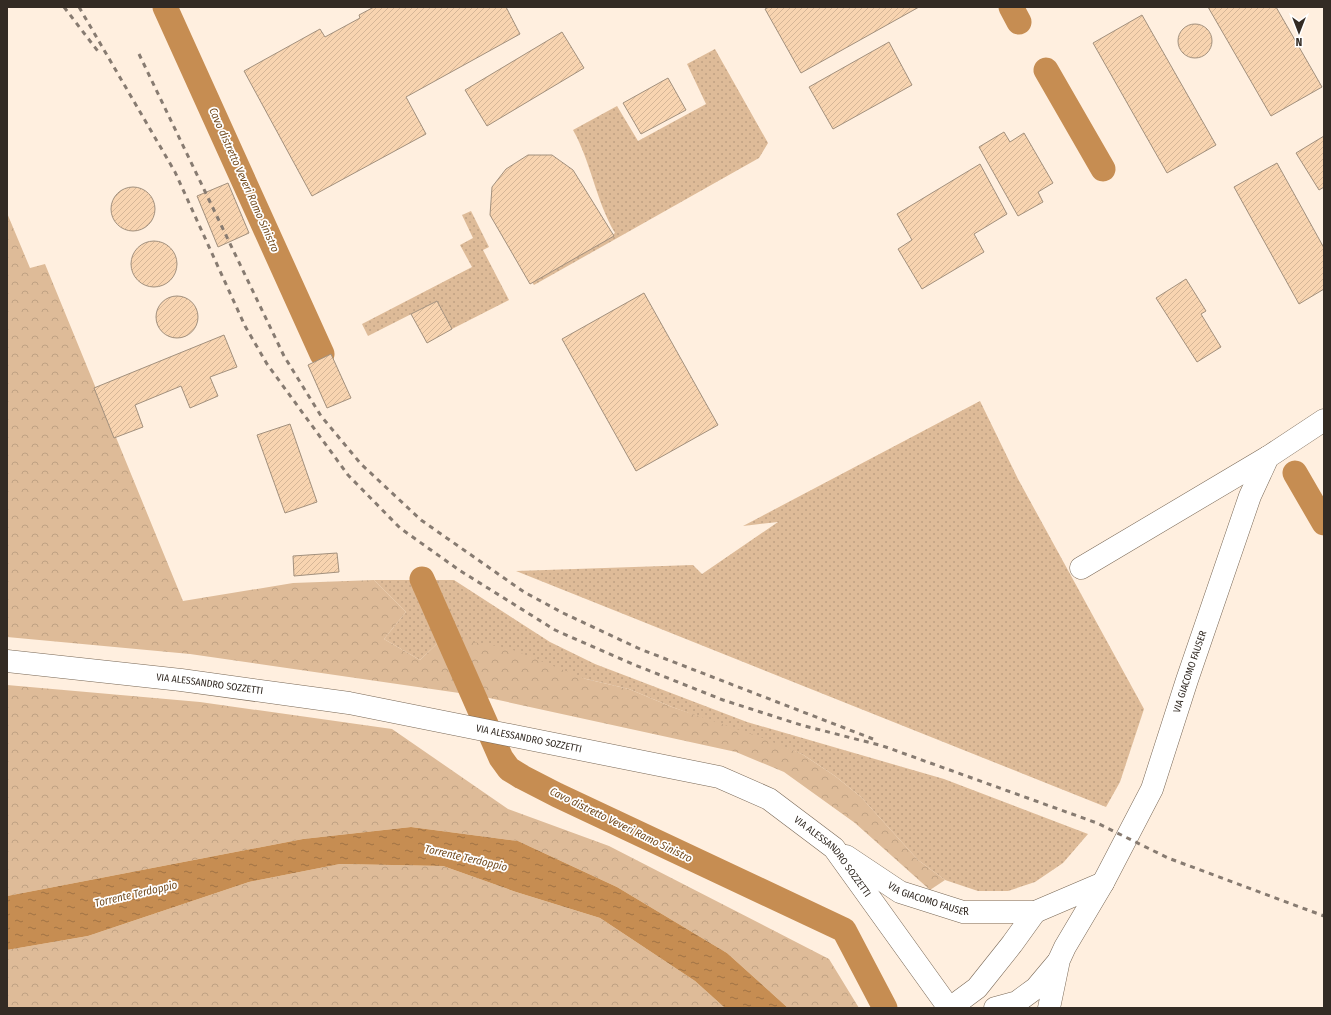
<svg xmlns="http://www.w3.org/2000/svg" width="1331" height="1015" viewBox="0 0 1331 1015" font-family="'Fira Sans Condensed',sans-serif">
	<defs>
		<pattern id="grass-dots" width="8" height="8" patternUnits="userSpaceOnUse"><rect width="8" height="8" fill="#debb98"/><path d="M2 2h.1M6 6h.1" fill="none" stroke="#bfa183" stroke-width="1.8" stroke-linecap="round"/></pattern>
		<pattern id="forest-crowns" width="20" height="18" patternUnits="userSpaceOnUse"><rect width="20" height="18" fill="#debb98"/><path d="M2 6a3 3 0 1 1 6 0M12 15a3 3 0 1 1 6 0" fill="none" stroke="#bfa183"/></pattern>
		<pattern id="water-ripples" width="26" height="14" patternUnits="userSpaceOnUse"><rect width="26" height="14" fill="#c68d52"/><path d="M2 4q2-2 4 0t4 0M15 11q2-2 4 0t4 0" fill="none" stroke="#a17344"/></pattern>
		<pattern id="building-hatch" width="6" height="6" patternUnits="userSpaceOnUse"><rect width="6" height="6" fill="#f8d4b0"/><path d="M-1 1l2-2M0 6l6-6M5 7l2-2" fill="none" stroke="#d5b697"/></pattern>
	</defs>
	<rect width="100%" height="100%" fill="#ffefdf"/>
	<g fill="url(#grass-dots)">
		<path d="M715 49 768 143 759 158 534 285 531 281 615 233C596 201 591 162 573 130L617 106 638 141 706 104 687 64Z"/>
		<polygon points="471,211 489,247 483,250 509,300 452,329 437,301 368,336 362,324 472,267 460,245 473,238 462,215"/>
		<polygon points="980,401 1018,479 1144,709 1120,782 1106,807 516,571 693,565 702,574 778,522 743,526"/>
		<polygon points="374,580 454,580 550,642 595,664 747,722 944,779 1088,834 1063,863 1035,882 1008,891 978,891 945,880 918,860 861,797 835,776 802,754 672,707 629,689 586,679 444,637 420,660 384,639 406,612"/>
	</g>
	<g fill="url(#forest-crowns)">
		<polygon points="7,213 30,268 45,264 183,601 293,583 374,580 406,612 384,639 420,660 444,637 508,648 586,679 629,689 672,707 760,737 802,754 835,776 861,797 918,860 945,880 930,890 855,823 784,772 736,752 480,696 190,654 7,637"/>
		<polygon points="7,685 200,702 392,729 508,809 609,846 829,959 859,1008 788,1008 727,953 617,887 518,841 411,827 303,839 7,896"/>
		<polygon points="340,864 443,866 516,892 600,918 695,981 725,1008 7,1008 7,950 88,936 249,882"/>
	</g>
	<polygon fill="url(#water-ripples)" points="411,827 518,841 617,887 727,953 788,1008 725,1008 695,981 600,918 516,892 443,866 340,864 249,882 88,936 7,950 7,896 303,839"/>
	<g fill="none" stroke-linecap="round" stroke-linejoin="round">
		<g stroke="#c68d52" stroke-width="25">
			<polyline points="165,7 322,354"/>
			<polyline points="1011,7 1019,22"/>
			<polyline points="1046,70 1103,169"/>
			<polyline points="1295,473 1324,523"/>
			<polyline points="422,579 501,758 509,769 522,777 557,795 844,930 885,1008"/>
		</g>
	</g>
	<g fill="url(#building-hatch)" stroke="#a2907d">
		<polygon points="374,7 506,7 520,34 406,97 426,134 312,196 244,71 320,29 325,37 360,18 359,15"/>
		<polygon points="769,7 919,7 801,73 765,9"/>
		<polygon points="1208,7 1276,7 1322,87 1271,116"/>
		<polygon points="1142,15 1216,145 1167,173 1093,43"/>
		<circle cx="1195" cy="41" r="17"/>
		<polygon points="562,32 584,68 487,126 465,90"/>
		<polygon points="889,42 912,85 833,129 809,87"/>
		<polygon points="668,78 686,110 641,134 623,103"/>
		<polygon points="1004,132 1010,142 1024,133 1053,183 1038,192 1043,202 1018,216 979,147"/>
		<polygon points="1324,136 1324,187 1319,190 1296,153"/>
		<polygon points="528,155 552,155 573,170 614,236 530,284 490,215 492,187 506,169"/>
		<polygon points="1277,163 1324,248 1324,289 1299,304 1234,187"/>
		<polygon points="980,164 1007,214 974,234 984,252 922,289 898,249 912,240 897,214"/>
		<polygon points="228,183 249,233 218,247 197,196"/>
		<circle cx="133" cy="209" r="22"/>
		<circle cx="154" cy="264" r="23"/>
		<polygon points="1186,279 1206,311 1201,314 1221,347 1197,362 1156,298"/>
		<polygon points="644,293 718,425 636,471 562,339"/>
		<circle cx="177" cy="317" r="21"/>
		<polygon points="437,301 452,329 427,343 411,314"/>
		<polygon points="224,335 237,367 210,377 218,396 190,408 181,386 135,405 143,427 114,438 94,388"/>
		<polygon points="331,354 351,398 327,408 308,365"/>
		<polygon points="290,424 317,502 285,513 257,435"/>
		<polygon points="337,553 339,572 294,576 293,556"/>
	</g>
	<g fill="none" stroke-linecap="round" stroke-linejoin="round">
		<g stroke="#786755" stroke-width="23">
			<g id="minor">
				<polyline points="1081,568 1268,457"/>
				<path id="s1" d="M7 661 181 680 349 703 719 777 769 799 834 848 949 1008"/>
				<path id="s2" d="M846 856 900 892 963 912H1035L1103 883"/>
				<polyline points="950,1008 977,988 1012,944 1035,912"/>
				<polyline points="995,1008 1017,1002 1036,988 1057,963"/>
				<path id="s3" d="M1049 1008 1059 960 1065 947 1103 883 1152 789 1187 680 1250 496 1268 457 1324 420"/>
			</g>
		</g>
		<use href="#minor" stroke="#fff" stroke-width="22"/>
		<g stroke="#877b71" stroke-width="3" stroke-dasharray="5 5" stroke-linecap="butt">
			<polyline points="64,7 100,54"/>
			<polyline points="79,7 175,172 245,326 267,364 348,475 400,528 459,570 555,630 635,665 723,700 801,725 883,746 1097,823 1168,858 1324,916"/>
			<polyline points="139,54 284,356 321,416 361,464 421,520 524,592 563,613 640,649 873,739"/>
		</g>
	</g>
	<g text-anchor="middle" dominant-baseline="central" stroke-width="3.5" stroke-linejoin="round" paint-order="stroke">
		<g font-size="10" fill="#332b24" stroke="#fff">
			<text stroke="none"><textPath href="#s3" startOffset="367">VIA GIACOMO FAUSER</textPath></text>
			<text stroke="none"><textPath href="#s1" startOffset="204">VIA ALESSANDRO SOZZETTI</textPath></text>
			<text stroke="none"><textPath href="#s1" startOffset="528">VIA ALESSANDRO SOZZETTI</textPath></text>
			<text stroke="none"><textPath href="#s1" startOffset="863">VIA ALESSANDRO SOZZETTI</textPath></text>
			<text stroke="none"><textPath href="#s2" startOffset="94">VIA GIACOMO FAUSER</textPath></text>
		</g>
		<g font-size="11" font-style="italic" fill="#734c20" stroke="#fff">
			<text transform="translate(244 180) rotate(66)">Cavo distretto Veveri Ramo Sinistro</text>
			<text transform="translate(621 825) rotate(26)">Cavo distretto Veveri Ramo Sinistro</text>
			<text transform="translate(466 858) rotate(13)">Torrente Terdoppio</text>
			<text transform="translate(136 894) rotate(-13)">Torrente Terdoppio</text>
		</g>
	</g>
	<rect width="1331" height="1015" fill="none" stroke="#332b24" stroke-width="16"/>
	<g transform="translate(1299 32) rotate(180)" stroke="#ffffff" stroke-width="3" paint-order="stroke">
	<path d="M0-3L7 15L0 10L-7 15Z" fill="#332b24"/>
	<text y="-6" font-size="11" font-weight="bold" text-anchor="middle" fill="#332b24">N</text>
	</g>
</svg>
